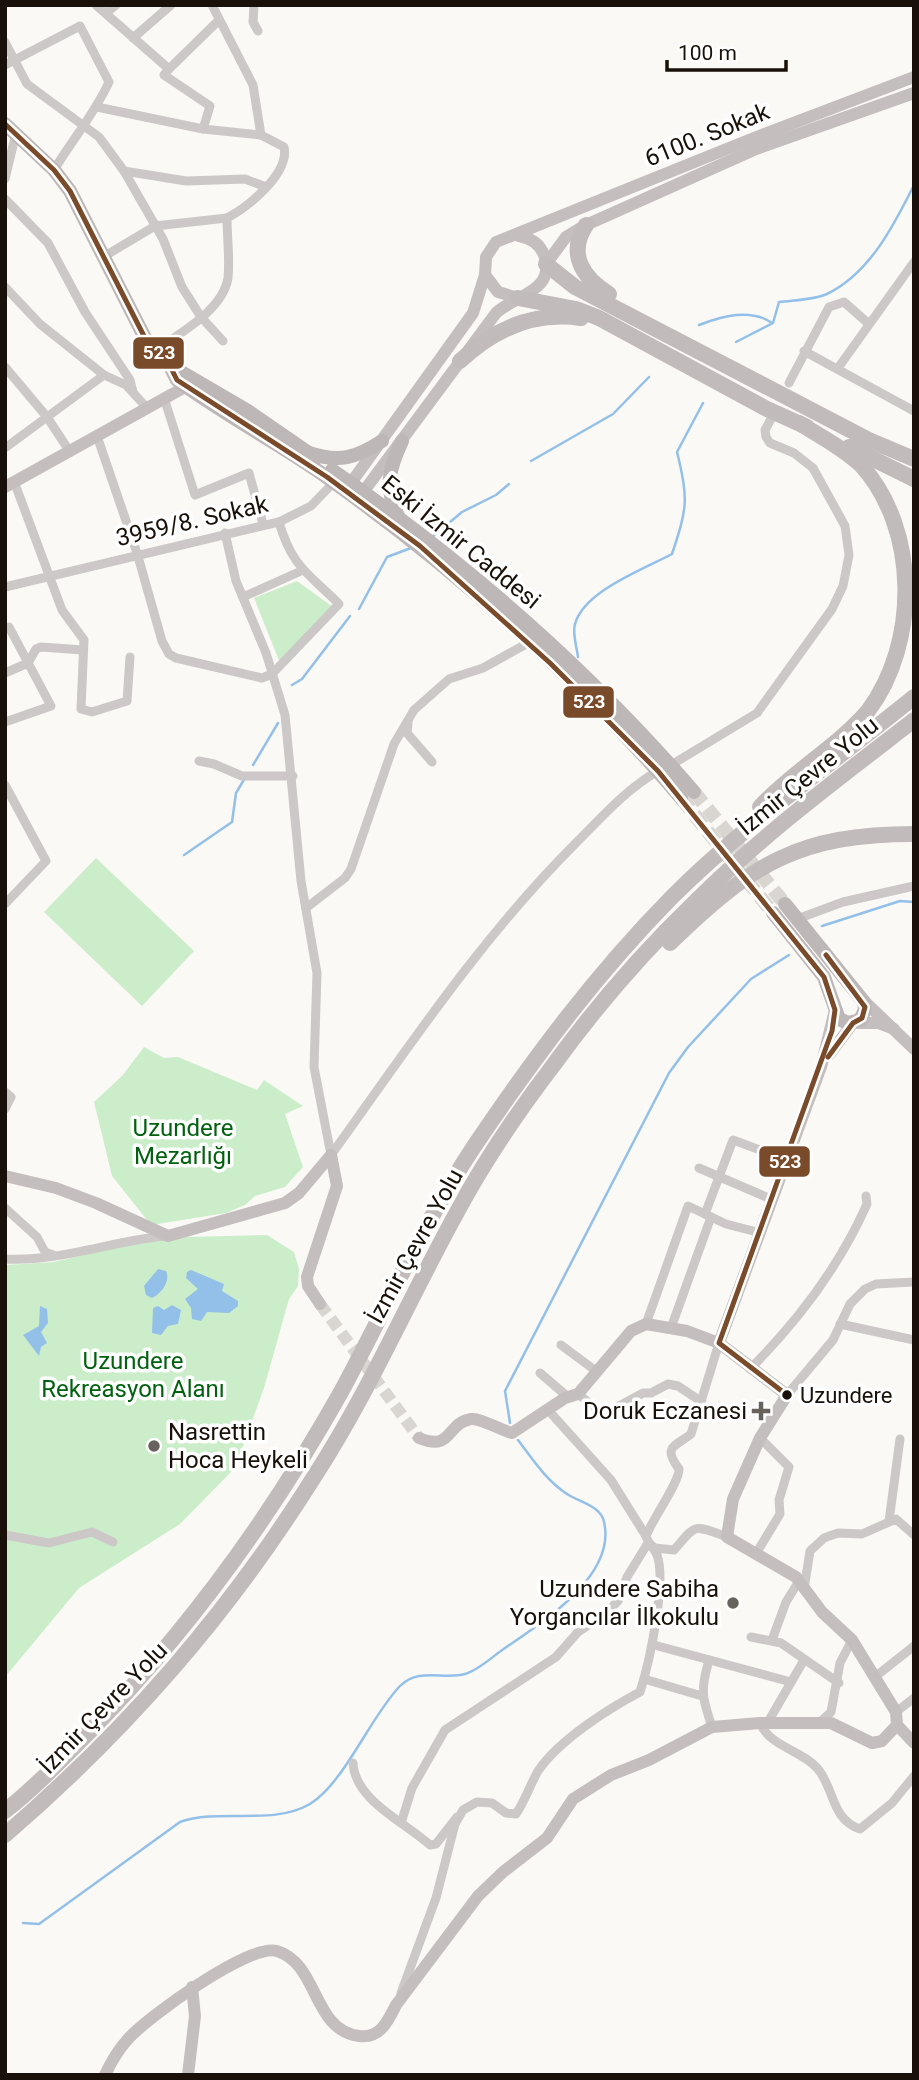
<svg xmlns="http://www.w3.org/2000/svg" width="919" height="2080" viewBox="0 0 919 2080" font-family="Roboto,sans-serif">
	<rect width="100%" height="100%" fill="#fbf9f6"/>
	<g fill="#ccedc9">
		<polygon points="297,581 333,607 280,663 254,598"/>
		<polygon points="96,858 194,951 142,1006 44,912"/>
		<polygon points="144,1047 164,1058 178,1057 257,1090 264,1080 303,1106 285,1114 303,1167 285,1187 255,1196 245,1205 226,1213 151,1225 112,1176 94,1102 122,1076"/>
		<polygon points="267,1235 294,1252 299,1269 298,1286 289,1299 264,1388 235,1468 180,1524 79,1588 5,1677 5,1265 54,1262 123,1246 146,1238"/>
	</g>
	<g fill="#93c0e9">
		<path d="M158 1269 166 1271C171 1281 161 1294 152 1298L146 1295 144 1286Z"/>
		<polygon points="191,1270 224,1284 222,1291 238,1301 238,1306 229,1313 207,1312 201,1321 192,1319 191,1308 185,1299 198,1289 186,1278 187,1272"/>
		<polygon points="172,1305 181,1310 178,1324 168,1326 161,1335 152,1333 153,1308 158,1306 164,1310"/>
		<polygon points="40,1306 47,1309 48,1323 41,1332 47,1343 41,1347 39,1356 23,1335 39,1326"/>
	</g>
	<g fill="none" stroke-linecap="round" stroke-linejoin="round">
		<g stroke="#93c0e9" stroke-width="2.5">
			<path d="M699 325C722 316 751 308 772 323"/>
			<path d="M736 342 773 323 779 302C794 300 814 300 827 294 870 273 894 225 914 185"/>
			<polyline points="531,461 613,414 649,377"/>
			<polyline points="431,538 462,512 496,495 509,484"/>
			<polyline points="359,609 387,557 411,548"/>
			<path d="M578 657C577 648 572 633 575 624 584 591 644 569 672 554 687 509 689 499 677 452L703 403"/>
			<polyline points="292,685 302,679 350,616"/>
			<polyline points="253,765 278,723"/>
			<polyline points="184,855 232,822 236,793 245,778"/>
			<polyline points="822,926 900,901 914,902"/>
			<polyline points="510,1423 505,1391 669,1073 688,1047 751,979 789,955"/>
			<path d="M23 1923 39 1924 180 1822C220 1808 272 1826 310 1804 345 1782 370 1717 400 1686 419 1667 443 1680 465 1674 479 1670 493 1656 505 1648 541 1623 617 1576 604 1522 601 1506 579 1502 567 1494 546 1480 533 1460 518 1440"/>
		</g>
		<polyline stroke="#d9d6d2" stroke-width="12" stroke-dasharray="12 6" stroke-linecap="butt" points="320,1304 419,1438"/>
		<g stroke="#d9d6d2" stroke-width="14" stroke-dasharray="14 7" stroke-linecap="butt">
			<polyline points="694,792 785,904"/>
			<polyline points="681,798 773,913"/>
		</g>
		<g stroke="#cdc8c8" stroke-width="9">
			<polyline points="96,5 169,69 164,75 210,106 203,129"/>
			<polyline points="212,5 253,85 261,135"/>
			<polyline points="254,5 253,22 258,31"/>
			<polyline points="106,13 116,5"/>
			<polyline points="133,38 171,5"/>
			<polyline points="5,42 27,84 99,137 124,171 163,239 182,287 201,317 223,341"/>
			<path d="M5 65 80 26 109 82C95 113 72 140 54 170"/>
			<polyline points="169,69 219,20"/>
			<path d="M97 107 203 129 261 135 284 147C290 173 248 207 227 218 227 238 230 259 228 278 223 310 180 333 156 350"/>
			<polyline points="124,171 186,181 245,179 266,187"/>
			<polyline points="5,179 16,133"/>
			<polyline points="5,199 48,243 85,312 130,380 133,392"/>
			<polyline points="103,257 155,226 227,218"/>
			<polyline points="5,287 40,324 104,375 126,385 148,409"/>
			<polyline points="804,351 914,411"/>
			<polyline points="5,367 47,417 70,452"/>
			<polyline points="838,368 914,262"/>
			<polyline points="789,383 829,307 844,302 869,324"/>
			<polyline points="165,401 195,495 249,473 263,524"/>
			<path d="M97 436 137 553 162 641 169 654 176 658 262 678 272 674 339 604C308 573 292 567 279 522"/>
			<polyline points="5,448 104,375"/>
			<polyline points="15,484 62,610 84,640 81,709 92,712 127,701 130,657"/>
			<polyline points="225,533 236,581 266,653 285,715 301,881 317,973 314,1067 331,1155"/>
			<polyline points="5,587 279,522 311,506 334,482"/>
			<polyline points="243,597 301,571"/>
			<polyline points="5,673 28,663 36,649 41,647 83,650"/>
			<polyline points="5,722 51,706 9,627"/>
			<polyline points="408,723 407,733 432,762"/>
			<polyline points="199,761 214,764 242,776 293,776"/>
			<polyline points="671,765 757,713 832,609 843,586 849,555 845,526 813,468 794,453 770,443 766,437 765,430 771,419"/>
			<polyline points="5,785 46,861 5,904"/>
			<polyline points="306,908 345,878 351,869 394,744 414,710 449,679 483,668 528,643"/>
			<polyline points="797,919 843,902 914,886"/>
			<polyline points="5,1092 11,1097 5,1109"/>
			<path d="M331 1155C408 1048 481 938 574 845 601 818 625 790 658 771"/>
			<polyline points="699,1168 771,1199"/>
			<polyline points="5,1208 37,1237 45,1252 53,1255"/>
			<polyline points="705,1214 733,1140 787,1160"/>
			<path d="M5 1259C60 1262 111 1241 165 1236"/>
			<polyline points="646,1324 688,1206 726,1224 761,1233"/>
			<polyline points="840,1324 914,1340"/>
			<polyline points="671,1328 711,1217"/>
			<polyline points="561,1345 596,1371"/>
			<path d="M750 1369C799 1320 839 1267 867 1204L866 1196"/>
			<polyline points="540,1373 568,1397"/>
			<polyline points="578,1394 601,1412 608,1412 643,1393 651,1393 668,1384 678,1386 702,1402"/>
			<polyline points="787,1395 833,1340 850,1304 865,1289 876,1284 914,1282"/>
			<polyline points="549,1411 611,1480 646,1536"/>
			<polyline points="889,1521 900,1439"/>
			<polyline points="5,1535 49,1543 92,1532 113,1542"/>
			<polyline points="757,1552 780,1514 779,1500 789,1467 760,1438"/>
			<polyline points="804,1589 810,1551 824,1538 838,1533 862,1534 896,1519 914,1535"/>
			<polyline points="751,1637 781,1643 839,1683"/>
			<polyline points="772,1640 786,1602 799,1581"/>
			<polyline points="654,1645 791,1682"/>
			<path d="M709 1660C700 1691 702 1697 712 1727"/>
			<polyline points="875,1677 914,1646"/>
			<polyline points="644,1679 702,1696"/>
			<polyline points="896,1712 914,1698"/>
			<polyline points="768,1722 804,1660"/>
			<path d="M760 1723C770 1747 802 1750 818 1769 835 1790 831 1819 860 1829L892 1803 914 1776"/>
			<polyline points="819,1723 831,1712 840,1663 852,1640"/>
			<path d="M353 1763C355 1800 403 1821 430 1845L436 1844 457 1817"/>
			<path d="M402 1820 412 1788 445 1730 556 1657 578 1632 605 1614 618 1601 627 1577 648 1543 655 1548 674 1550C697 1524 692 1524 727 1537"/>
			<path d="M401 1993 436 1898 455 1824 463 1810 477 1802 492 1803 506 1813 516 1814C525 1801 530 1785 538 1771 559 1740 608 1709 640 1692 649 1664 667 1582 657 1555 654 1548 648 1543 646 1536 653 1518 680 1481 679 1469 662 1446 675 1447 691 1434L719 1343"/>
		</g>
		<g stroke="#c4bebe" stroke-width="12">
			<polyline points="546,264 566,237 586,225 756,149 914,93"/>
			<polyline points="485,275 498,292 518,298"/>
			<polyline points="5,487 194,382"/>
			<polyline points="346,490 473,313 485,275 486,257 496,242 749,140 914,77"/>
			<path d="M358 499 496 313C514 296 557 291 544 255 540 244 530 238 519 236"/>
			<polyline points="861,998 914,1049"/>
			<polyline points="829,1055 853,1023 878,1023 894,1029"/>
			<polyline points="5,1176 56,1188 96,1203 168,1236 285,1203 299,1193 331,1155"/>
			<polyline points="320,1304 308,1286 307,1277 337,1186 331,1155"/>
			<polyline points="719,1343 821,1067 835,1010"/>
			<path d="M419 1438C453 1452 446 1423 471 1419 481 1418 500 1430 512 1433L565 1398 578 1394 631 1331 646 1324 687 1331 719 1343 787 1395 760 1438 733 1499 727 1537 796 1577 822 1612 852 1640 896 1712 897 1725 914 1743"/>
			<path d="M105 2075C111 2062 118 2050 128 2039 148 2017 249 1943 277 1951 319 1964 312 2030 359 2036 380 2039 388 2021 396 2005L478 1896 503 1872 547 1838 573 1799 611 1775 649 1760 712 1727 760 1723H831L872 1743 882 1741 897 1725"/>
			<polyline points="188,2075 195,2016 192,1987"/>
		</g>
		<g stroke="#bdb7b7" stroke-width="14">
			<path d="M5 124 54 170 70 191 145 338 169 364 177 380C225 416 279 443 328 478 455 569 580 679 681 798"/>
			<polyline points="171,366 248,411 316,458"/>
			<path d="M309 453C339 463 356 458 382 441"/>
			<path d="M332 470C464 561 589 670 694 792"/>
			<path d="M398 516C384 487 389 469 402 441"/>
			<polyline points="773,913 824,977 839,1019 848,1023 860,1020 865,1010 864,1002 785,904"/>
		</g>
		<g stroke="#c2bbbb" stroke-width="16">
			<path d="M586 225C567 254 583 278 609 294"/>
			<polyline points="546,264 575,287 869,440 914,459"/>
			<polyline points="518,298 576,309 599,318 765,408 807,427"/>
			<path d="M460 361C494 329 533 311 581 318"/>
			<polyline points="849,447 914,479"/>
			<path d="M760 807C792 772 837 747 868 711 919 643 919 529 861 465 843 448 820 436 799 423"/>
			<path d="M670 943C751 864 799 834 914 834"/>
			<path d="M5 1811C36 1787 63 1758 90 1731 189 1630 272 1515 341 1392 385 1311 422 1225 473 1148 533 1059 596 974 672 897 746 823 833 763 914 697"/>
			<path d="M5 1835C128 1729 228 1614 314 1477 368 1394 408 1301 456 1214 483 1163 517 1113 552 1067 594 1009 643 952 695 902 762 835 839 778 914 720"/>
		</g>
		<g stroke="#fff" stroke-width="10">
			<g id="bus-1">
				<polyline points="5,124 54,170 70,191 145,338 169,364 177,380 327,477 420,546 550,663 658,771 824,977 835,1010 832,1031 719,1343 787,1395"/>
				<polyline points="826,955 865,1007 862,1018 853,1023 828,1057"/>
			</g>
		</g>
		<use href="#bus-1" stroke="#7a4b2a" stroke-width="5"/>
	</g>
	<circle fill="#191109" stroke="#fff" stroke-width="2.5" cx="787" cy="1395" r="6"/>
	<g fill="#68625c" stroke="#fff" stroke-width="2.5">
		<path d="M757.5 1400.5h7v7h7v7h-7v7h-7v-7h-7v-7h7z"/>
		<circle cx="154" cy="1446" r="7"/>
		<circle cx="733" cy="1603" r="7"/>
	</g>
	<g text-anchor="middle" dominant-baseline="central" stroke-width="7" stroke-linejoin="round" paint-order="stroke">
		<g font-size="22" fill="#191109" stroke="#fff" text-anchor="start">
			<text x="800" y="1395">Uzundere</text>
		</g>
		<g font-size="24" fill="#191109" stroke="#fff">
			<text transform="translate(707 135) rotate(-22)">6100. Sokak</text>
			<text transform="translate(192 521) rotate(-13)">3959/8. Sokak</text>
			<text transform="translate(461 542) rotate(39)">Eski İzmir Caddesi</text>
			<text transform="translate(808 776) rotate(-39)">İzmir Çevre Yolu</text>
			<text transform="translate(415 1246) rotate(-61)">İzmir Çevre Yolu</text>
			<text transform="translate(103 1708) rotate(-46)">İzmir Çevre Yolu</text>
		</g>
		<g font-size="24" fill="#00610f" stroke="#fff">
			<text x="183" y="1128">Uzundere<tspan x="183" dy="28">Mezarlığı</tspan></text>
			<text x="133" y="1361">Uzundere<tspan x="133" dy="28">Rekreasyon Alanı</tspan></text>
		</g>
		<g font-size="24" fill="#191109" stroke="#fff" text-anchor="end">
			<text x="747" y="1411">Doruk Eczanesi</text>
			<text x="168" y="1432" text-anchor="start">Nasrettin<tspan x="168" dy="28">Hoca Heykeli</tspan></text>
			<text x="719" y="1589">Uzundere Sabiha<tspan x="719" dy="28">Yorgancılar İlkokulu</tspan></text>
		</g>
	</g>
	<g stroke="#fff" stroke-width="2.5">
		<rect x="132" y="336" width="53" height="34" rx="7" fill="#7a4b2a"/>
		<rect x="562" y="685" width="53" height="34" rx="7" fill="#7a4b2a"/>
		<rect x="758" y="1145" width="53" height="33" rx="7" fill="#7a4b2a"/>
	</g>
	<g font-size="19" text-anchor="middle" font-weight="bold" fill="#fff">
		<text x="159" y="359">523</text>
		<text x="589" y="708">523</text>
		<text x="785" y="1168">523</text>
	</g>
	<rect width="919" height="2080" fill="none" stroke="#191109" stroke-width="14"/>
	<path d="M667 60v10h119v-10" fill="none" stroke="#191109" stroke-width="3.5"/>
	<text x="678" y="60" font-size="21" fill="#191109" stroke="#ffffff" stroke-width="5" paint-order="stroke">100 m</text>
</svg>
